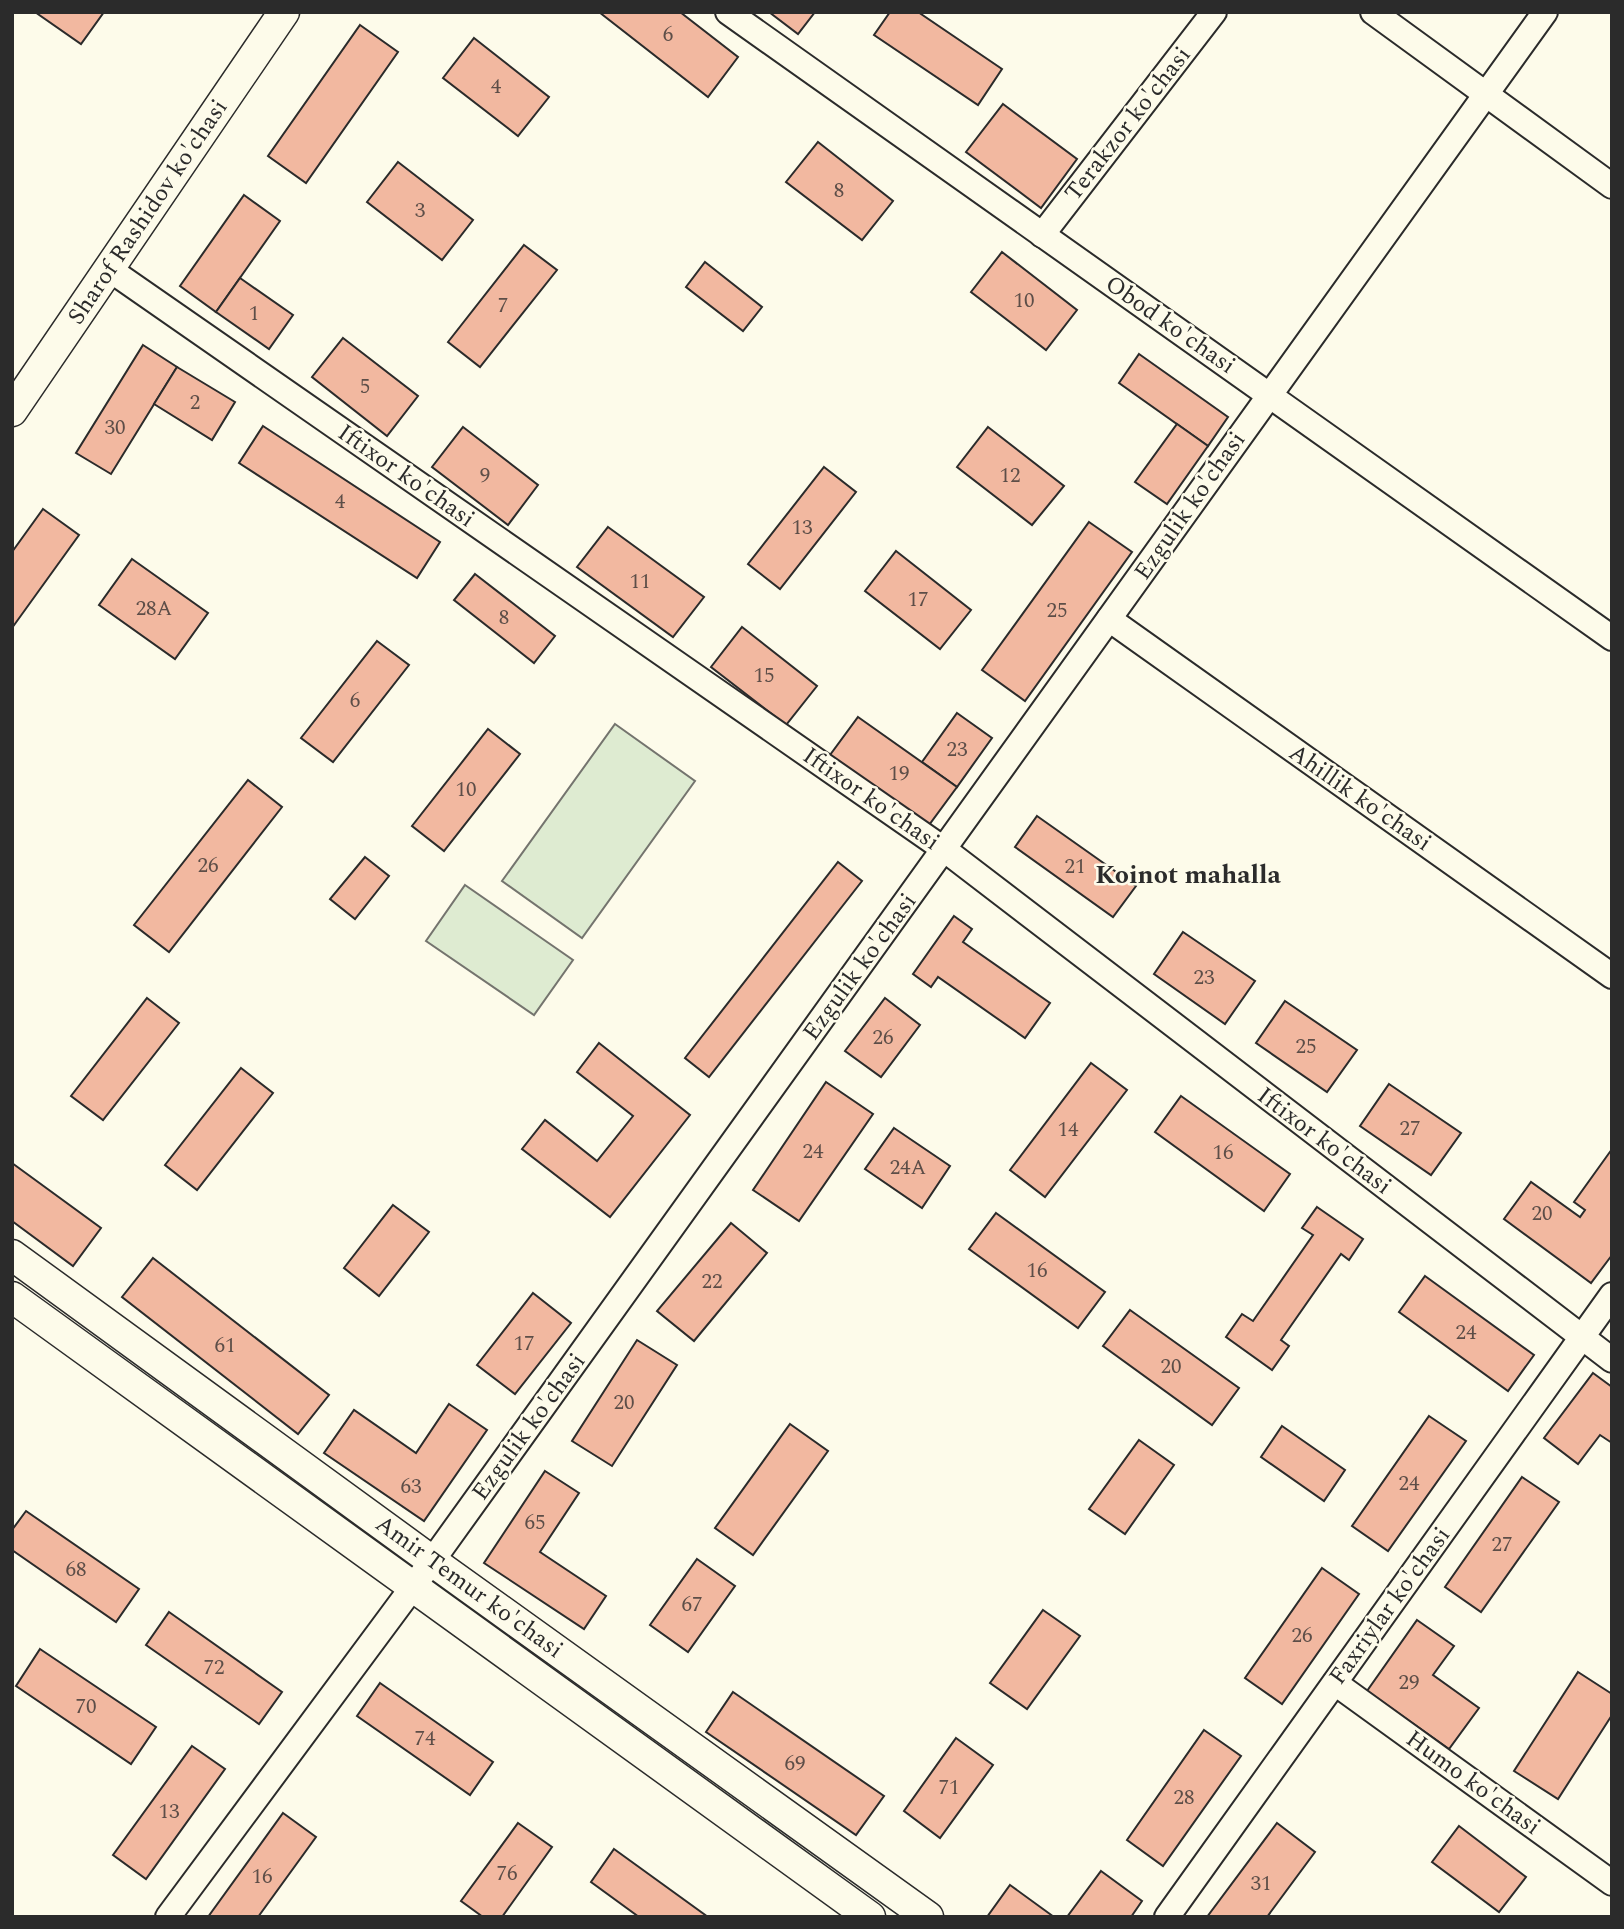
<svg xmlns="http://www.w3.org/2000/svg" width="1624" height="1929" viewBox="0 0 1624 1929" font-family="Spectral,serif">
	<rect width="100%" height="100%" fill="#fdfbea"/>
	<g fill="#deebd1" stroke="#74746e" stroke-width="2">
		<polygon points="615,724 695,781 582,938 502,881"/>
		<polygon points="465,885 573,960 534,1015 426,941"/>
	</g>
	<g fill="#f2b8a0" stroke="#2b2b2b" stroke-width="2">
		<polygon points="35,12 104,12 81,44"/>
		<polygon points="599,12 680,12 738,57 708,97"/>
		<polygon points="769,12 815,12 798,34"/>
		<polygon points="890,12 918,12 1002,69 978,105 874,35"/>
		<polygon points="360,25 398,52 306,183 268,156"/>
		<polygon points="474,38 549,97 518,136 443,78"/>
		<polygon points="1003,104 1077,159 1041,208 966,152"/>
		<polygon points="818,142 893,201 862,240 786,182"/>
		<polygon points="398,162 473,220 442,260 367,202"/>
		<polygon points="244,195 280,221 216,312 180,286"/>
		<polygon points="524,245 557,270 480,367 448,342"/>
		<polygon points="1002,252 1077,310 1046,350 971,292"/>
		<polygon points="705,262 762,307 743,331 686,287"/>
		<polygon points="240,278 293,315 269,349 216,312"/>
		<polygon points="343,338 418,396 387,436 312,377"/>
		<polygon points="143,345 177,367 111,474 76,453"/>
		<polygon points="1139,354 1228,417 1208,446 1119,383"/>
		<polygon points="177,367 235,402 212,440 154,404"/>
		<polygon points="1177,424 1208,446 1167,504 1135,482"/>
		<polygon points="263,426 440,542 417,578 239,463"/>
		<polygon points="463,427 538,485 508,525 432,467"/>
		<polygon points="988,427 1064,486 1032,525 957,467"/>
		<polygon points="824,467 856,492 780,589 748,564"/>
		<polygon points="43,509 79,535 12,628 12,552"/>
		<polygon points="1089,522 1132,552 1025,701 982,670"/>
		<polygon points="608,527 704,597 673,637 577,567"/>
		<polygon points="896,551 971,610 940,649 865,591"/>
		<polygon points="132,559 208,613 175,659 99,605"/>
		<polygon points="475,574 555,636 534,663 454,600"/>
		<polygon points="742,627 817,686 786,725 711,667"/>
		<polygon points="377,641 409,665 333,762 301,738"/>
		<polygon points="957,713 992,738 957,787 922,762"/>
		<polygon points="858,717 957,787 929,825 830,755"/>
		<polygon points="488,729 520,754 444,851 412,826"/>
		<polygon points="248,780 282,807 169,952 134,925"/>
		<polygon points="1037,816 1136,886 1113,917 1015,847"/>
		<polygon points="365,857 389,876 355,919 330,899"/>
		<polygon points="838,862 862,881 709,1077 685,1058"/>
		<polygon points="954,916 972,929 963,942 1050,1003 1025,1038 938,977 931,987 913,974"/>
		<polygon points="1183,932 1255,981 1225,1024 1154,974"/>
		<polygon points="147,998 179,1023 103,1120 71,1096"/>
		<polygon points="885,998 920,1025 881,1077 845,1051"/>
		<polygon points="1285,1001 1357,1050 1327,1092 1256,1043"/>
		<polygon points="599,1043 690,1115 610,1217 522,1149 545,1120 597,1161 633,1116 577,1072"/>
		<polygon points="1091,1063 1127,1090 1045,1197 1010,1170"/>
		<polygon points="241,1068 273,1093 197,1190 165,1165"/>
		<polygon points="826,1082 873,1114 799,1221 753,1190"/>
		<polygon points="1389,1084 1461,1133 1431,1175 1360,1126"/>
		<polygon points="1181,1096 1290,1174 1264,1211 1155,1132"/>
		<polygon points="894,1128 950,1166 922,1208 865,1169"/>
		<polygon points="1612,1149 1612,1255 1591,1283 1504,1219 1531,1182 1580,1217 1585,1210 1574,1202"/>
		<polygon points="12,1163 101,1228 73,1266 12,1221"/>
		<polygon points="393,1205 429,1232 379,1296 344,1268"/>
		<polygon points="1317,1207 1363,1239 1349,1260 1341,1254 1281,1340 1289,1346 1272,1370 1226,1337 1242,1314 1253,1321 1313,1235 1302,1228"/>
		<polygon points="996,1213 1105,1292 1078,1328 969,1249"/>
		<polygon points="731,1223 767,1253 694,1341 657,1311"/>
		<polygon points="153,1258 329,1395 298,1434 122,1297"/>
		<polygon points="1425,1276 1534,1355 1508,1391 1399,1312"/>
		<polygon points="533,1293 571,1323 515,1394 477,1365"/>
		<polygon points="1130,1310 1239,1388 1212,1425 1103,1346"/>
		<polygon points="637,1340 677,1365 612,1466 572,1441"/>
		<polygon points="1593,1373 1612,1387 1612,1443 1600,1435 1578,1464 1544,1438"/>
		<polygon points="449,1404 487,1430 424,1521 324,1453 354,1410 416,1453"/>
		<polygon points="1429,1416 1466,1441 1388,1551 1352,1526"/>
		<polygon points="790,1424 828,1451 753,1555 715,1528"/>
		<polygon points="1282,1426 1345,1470 1324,1501 1261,1457"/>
		<polygon points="1139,1440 1174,1465 1125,1534 1089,1509"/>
		<polygon points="545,1471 579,1493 540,1552 606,1596 584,1629 484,1563"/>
		<polygon points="1522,1477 1559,1502 1481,1612 1445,1587"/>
		<polygon points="26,1511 139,1589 116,1622 12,1550 12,1530"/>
		<polygon points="697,1559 735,1586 688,1652 650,1625"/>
		<polygon points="1322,1568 1359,1594 1282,1704 1245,1678"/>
		<polygon points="1043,1610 1080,1636 1027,1709 990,1683"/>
		<polygon points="169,1612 282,1692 259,1724 146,1645"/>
		<polygon points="1417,1620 1454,1646 1433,1675 1479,1708 1449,1749 1367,1691"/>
		<polygon points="40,1649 156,1727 131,1764 16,1686"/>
		<polygon points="1578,1672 1612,1694 1612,1715 1558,1799 1514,1771"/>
		<polygon points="380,1683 493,1762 470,1795 357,1716"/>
		<polygon points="733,1692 884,1796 856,1835 706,1732"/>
		<polygon points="1204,1730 1241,1756 1163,1866 1127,1840"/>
		<polygon points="956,1738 993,1765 940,1838 904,1811"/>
		<polygon points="192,1746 225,1769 146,1879 113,1855"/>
		<polygon points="283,1813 316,1837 258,1917 208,1917"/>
		<polygon points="518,1823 552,1847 502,1917 483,1917 461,1901"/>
		<polygon points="1277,1823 1315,1852 1267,1917 1207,1917"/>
		<polygon points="1459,1826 1526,1877 1499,1912 1432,1862"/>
		<polygon points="614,1849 708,1917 639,1917 591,1882"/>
		<polygon points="1101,1871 1142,1901 1131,1917 1067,1917"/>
		<polygon points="1010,1885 1054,1917 987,1917"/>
	</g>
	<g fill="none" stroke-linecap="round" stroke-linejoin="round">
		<g stroke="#2b2b2b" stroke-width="28">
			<g id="minor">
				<polyline points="728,12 1612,638"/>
				<polyline points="1373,12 1612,186"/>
				<polyline points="1042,235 1214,12"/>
				<polyline points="109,269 945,850 1612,1360"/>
				<polyline points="1109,619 1612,976"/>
				<polyline points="1335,1683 1612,1883"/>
				<polyline points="168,1917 432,1561 1545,12"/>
				<polyline points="1167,1917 1612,1295"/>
			</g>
		</g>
		<g stroke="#2b2b2b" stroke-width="33">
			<g id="major">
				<polyline points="12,411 284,12"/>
				<polyline points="12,1255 432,1561 928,1917"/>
				<polyline points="12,1297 870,1917"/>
			</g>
		</g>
		<use href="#minor" stroke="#fdfbea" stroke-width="24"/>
		<use href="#major" stroke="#fdfbea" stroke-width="30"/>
	</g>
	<g text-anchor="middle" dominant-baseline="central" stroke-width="5" stroke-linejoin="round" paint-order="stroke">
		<g font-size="21" fill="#5d4e48">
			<text x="668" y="35">6</text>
			<text x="496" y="87">4</text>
			<text x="839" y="191">8</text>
			<text x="420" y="211">3</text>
			<text x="1024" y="301">10</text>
			<text x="503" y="306">7</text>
			<text x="254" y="314">1</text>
			<text x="365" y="387">5</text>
			<text x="195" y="403">2</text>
			<text x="115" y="428">30</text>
			<text x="485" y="476">9</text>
			<text x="1010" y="476">12</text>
			<text x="340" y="502">4</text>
			<text x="802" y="528">13</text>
			<text x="640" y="582">11</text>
			<text x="918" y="600">17</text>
			<text x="154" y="609">28А</text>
			<text x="1057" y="611">25</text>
			<text x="504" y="618">8</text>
			<text x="764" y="676">15</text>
			<text x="355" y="701">6</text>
			<text x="957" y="750">23</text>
			<text x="899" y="774">19</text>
			<text x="466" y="790">10</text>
			<text x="208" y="866">26</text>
			<text x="1075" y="867">21</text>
			<text x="1204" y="978">23</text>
			<text x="883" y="1038">26</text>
			<text x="1306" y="1047">25</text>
			<text x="1410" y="1129">27</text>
			<text x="1068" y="1130">14</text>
			<text x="813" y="1152">24</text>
			<text x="1223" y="1153">16</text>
			<text x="908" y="1168">24А</text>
			<text x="1542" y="1214">20</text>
			<text x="1037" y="1271">16</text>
			<text x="712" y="1282">22</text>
			<text x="1466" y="1333">24</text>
			<text x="524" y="1344">17</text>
			<text x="225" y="1346">61</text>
			<text x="1171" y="1367">20</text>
			<text x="624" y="1403">20</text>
			<text x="1409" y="1484">24</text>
			<text x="411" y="1487">63</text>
			<text x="535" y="1523">65</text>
			<text x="1502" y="1545">27</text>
			<text x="76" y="1570">68</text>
			<text x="692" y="1605">67</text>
			<text x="1302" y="1636">26</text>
			<text x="214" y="1668">72</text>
			<text x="1409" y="1683">29</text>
			<text x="86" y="1707">70</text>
			<text x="425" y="1739">74</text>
			<text x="795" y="1764">69</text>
			<text x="949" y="1788">71</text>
			<text x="1184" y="1798">28</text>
			<text x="169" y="1812">13</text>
			<text x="507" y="1874">76</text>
			<text x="262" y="1877">16</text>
			<text x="1261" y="1884">31</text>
		</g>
		<g font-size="24" fill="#2b2b2b" stroke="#fdfbea">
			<text transform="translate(1128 124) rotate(-52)">Terakzor ko'chasi</text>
			<text transform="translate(148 212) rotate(-56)">Sharof Rashidov ko'chasi</text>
			<text transform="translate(1170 325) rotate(35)">Obod ko'chasi</text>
			<text transform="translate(406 476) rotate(35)">Iftixor ko'chasi</text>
			<text transform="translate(1190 506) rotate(-55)">Ezgulik ko'chasi</text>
			<text transform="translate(1360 798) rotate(35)">Ahillik ko'chasi</text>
			<text transform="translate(871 799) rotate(35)">Iftixor ko'chasi</text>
			<text transform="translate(860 967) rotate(-54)">Ezgulik ko'chasi</text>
			<text transform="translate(1324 1141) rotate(37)">Iftixor ko'chasi</text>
			<text transform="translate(529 1427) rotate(-54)">Ezgulik ko'chasi</text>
			<text transform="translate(469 1587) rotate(36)">Amir Temur ko'chasi</text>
			<text transform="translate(1390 1606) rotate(-54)">Faxriylar ko'chasi</text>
			<text transform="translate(1473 1783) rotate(36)">Humo ko'chasi</text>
		</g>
		<g font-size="26" font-weight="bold" fill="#2b2b2b" stroke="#fdfbea">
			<text x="1188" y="875">Koinot mahalla</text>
		</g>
	</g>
	<rect width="1624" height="1929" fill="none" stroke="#2b2b2b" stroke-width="28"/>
</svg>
